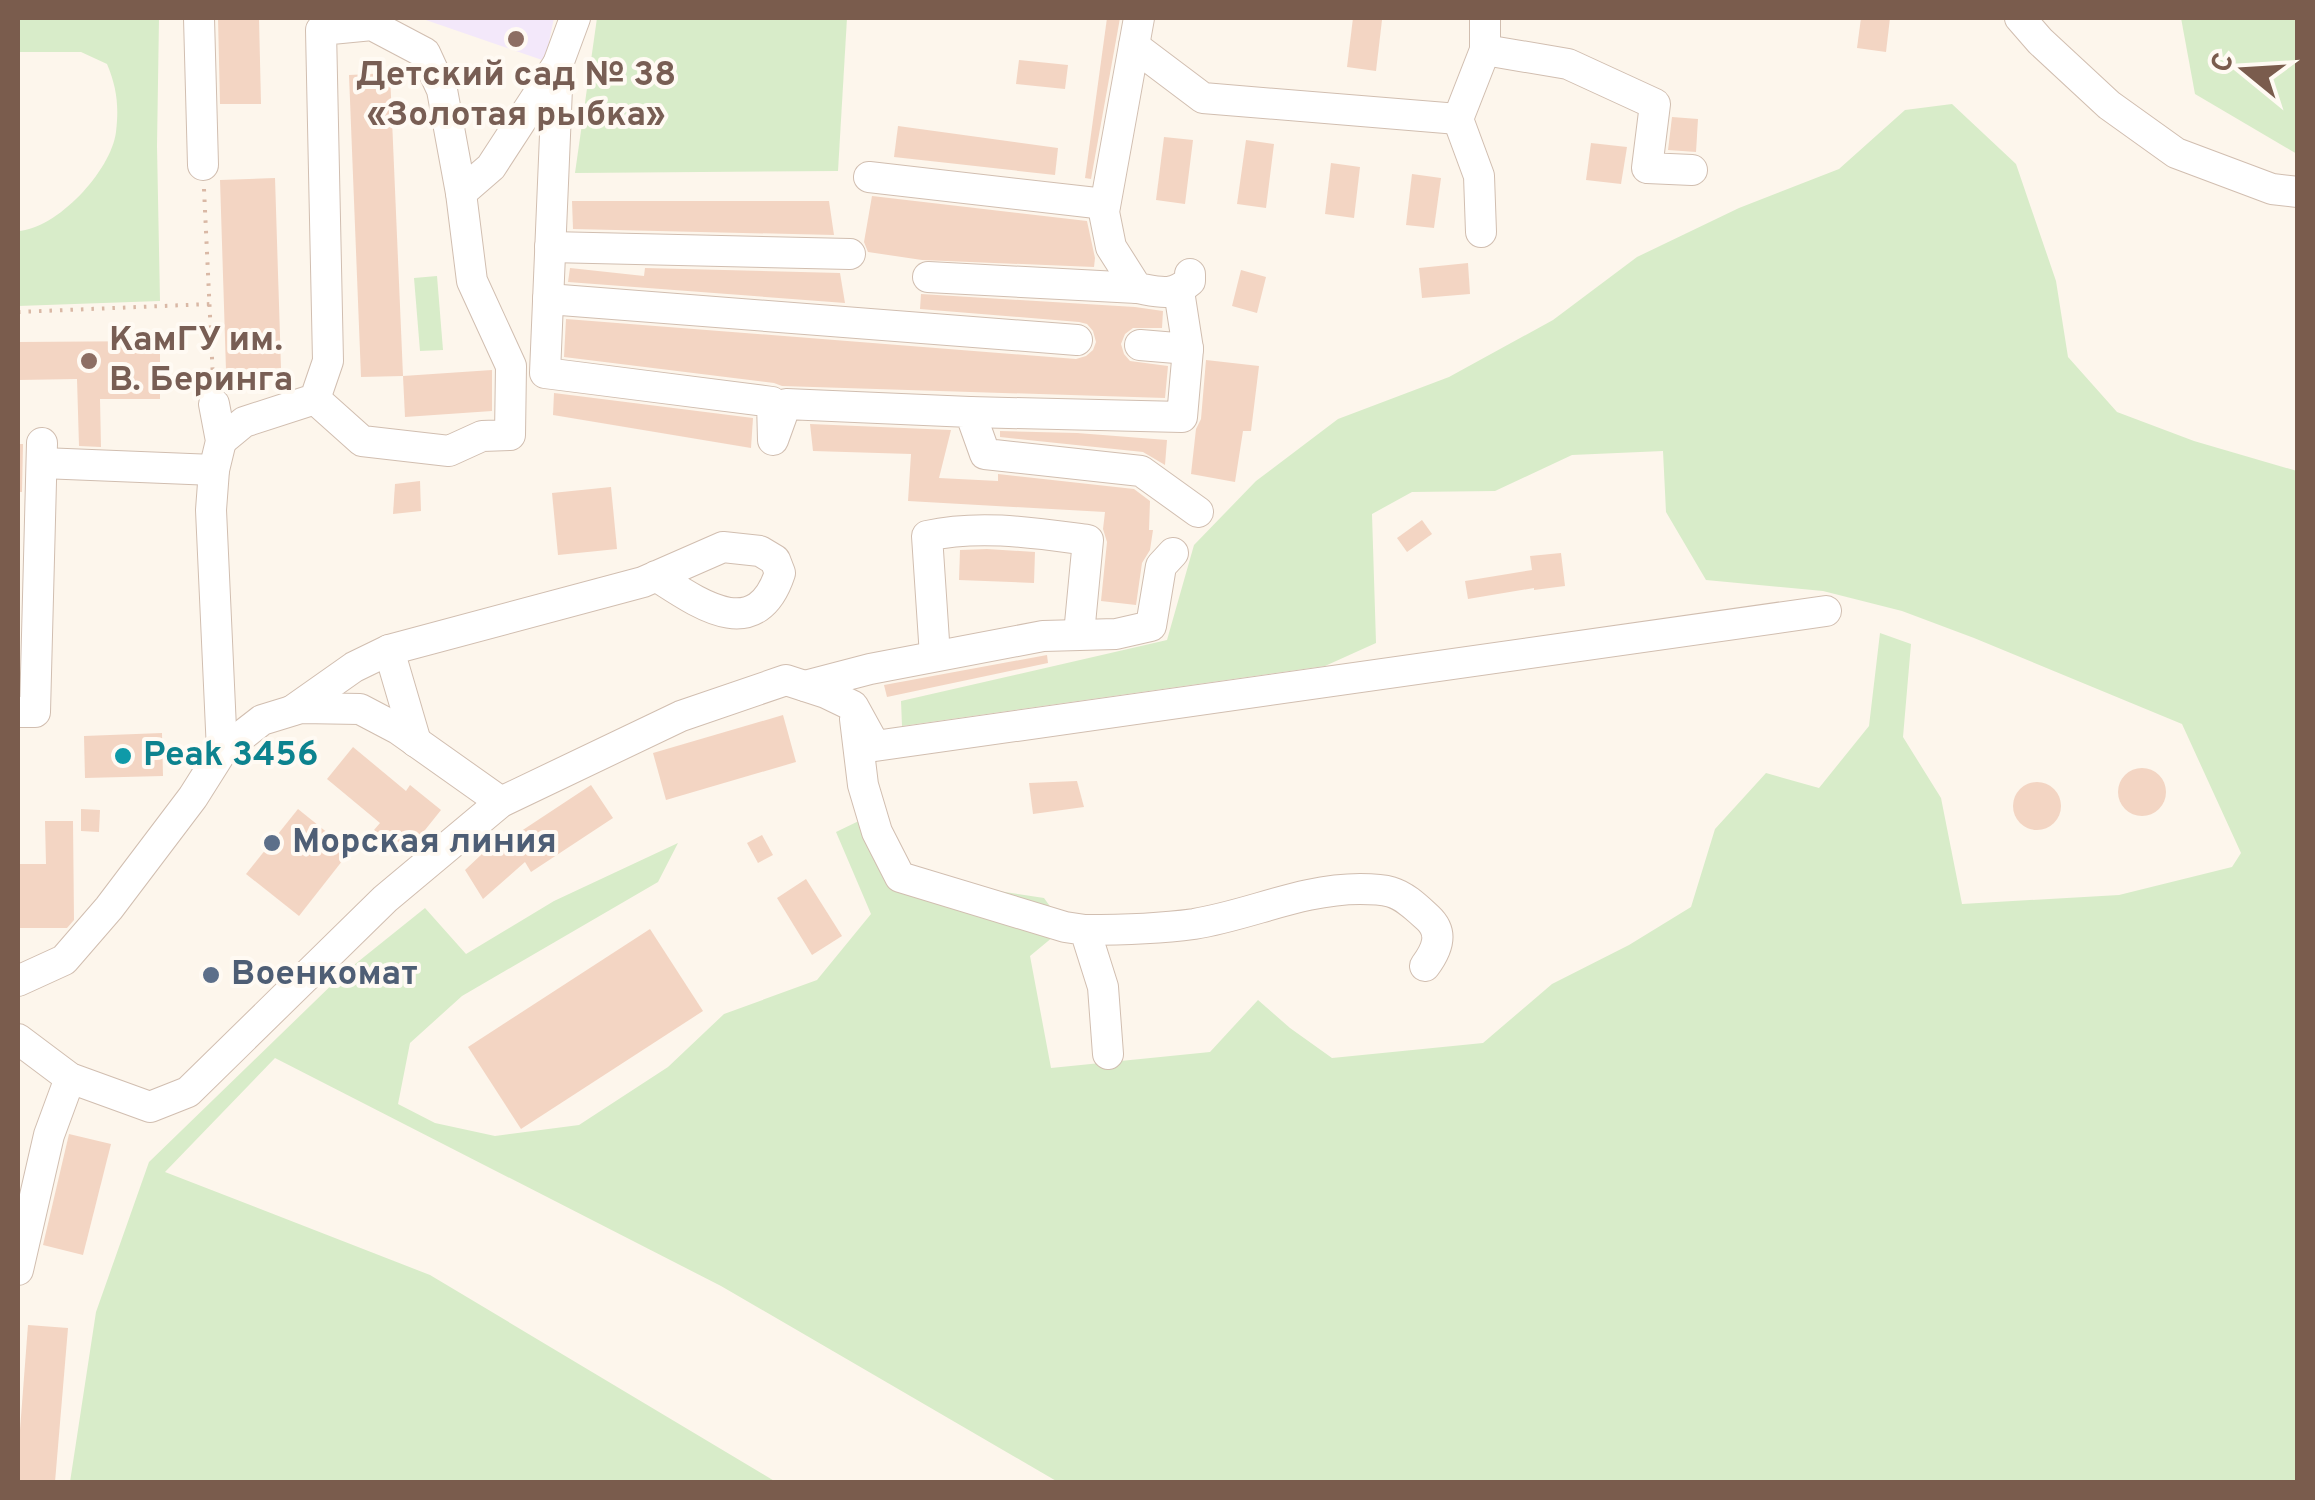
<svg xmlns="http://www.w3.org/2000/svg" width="2315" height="1500" viewBox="0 0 2315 1500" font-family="Overpass,sans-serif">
	<rect width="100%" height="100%" fill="#fdf6ec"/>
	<polygon fill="#f3e8fa" points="420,18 554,18 545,61"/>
	<g fill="#d8ecc9">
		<path d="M18 18H159L157 146 160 301 18 306V231C57 229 111 171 116 132 119 106 117 88 107 64L81 52H18Z"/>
		<polygon points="597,18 847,18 838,171 575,173"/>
		<polygon points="2181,18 2297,18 2297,154 2195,94"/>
		<polygon points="1952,104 2016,164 2056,281 2068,357 2117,412 2194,441 2297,471 2297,1482 1058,1482 721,1286 275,1058 165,1172 430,1275 776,1482 70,1482 96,1312 149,1162 344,973 425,908 466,954 554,901 678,843 658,882 462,996 410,1043 398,1104 435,1123 495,1136 579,1125 668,1067 724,1014 817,980 871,914 836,832 865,818 914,878 1044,898 1065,927 1030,956 1051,1068 1210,1052 1258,1000 1290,1028 1332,1058 1483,1043 1552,984 1629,945 1691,907 1715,829 1766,773 1819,788 1869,726 1880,633 1911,644 1903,737 1941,798 1962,904 2119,895 2232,867 2241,853 2182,724 1974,638 1902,611 1823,591 1706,580 1666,512 1663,451 1572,455 1495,491 1412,492 1372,514 1376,643 1325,666 902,726 901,701 1167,640 1194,545 1256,481 1338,419 1449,377 1553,320 1637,257 1739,208 1839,169 1905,110"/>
		<polygon points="437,276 443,350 420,351 414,278"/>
	</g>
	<g fill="#f3d5c3">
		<polygon points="218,18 259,18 261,104 220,104"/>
		<polygon points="1107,18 1120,18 1091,179 1085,178"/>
		<polygon points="1353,18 1382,20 1376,71 1347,67"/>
		<polygon points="1861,18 1890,18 1886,52 1857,48"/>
		<polygon points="1019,60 1068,65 1065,89 1016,84"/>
		<polygon points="390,73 403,376 361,377 349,75"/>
		<polygon points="1672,117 1698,119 1696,152 1668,150"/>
		<polygon points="898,126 1058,148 1055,175 894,157"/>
		<polygon points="1164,137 1193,140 1185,204 1156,200"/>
		<polygon points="1246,140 1274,144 1266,208 1237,204"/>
		<polygon points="1591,143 1627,147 1621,184 1586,180"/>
		<polygon points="1331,163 1360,167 1354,218 1325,214"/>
		<polygon points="1412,174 1441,178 1434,228 1406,225"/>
		<polygon points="275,178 281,368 226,370 220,180"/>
		<polygon points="872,196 1087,221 1095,258 1094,267 922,260 868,252 864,242"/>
		<polygon points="572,201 829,201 834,235 573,229"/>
		<polygon points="1468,263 1470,294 1422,298 1419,268"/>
		<polygon points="570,268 644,276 645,268 840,273 845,303 568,282"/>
		<polygon points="1241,270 1266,277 1257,313 1232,306"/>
		<polygon points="921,294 1135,307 1163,311 1162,328 1133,328 1125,334 1121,344 1124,354 1130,361 1168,366 1165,398 782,386 774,383 564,357 566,319 1076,359 1086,356 1093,350 1096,342 1093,331 1087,324 1079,322 920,309"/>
		<polygon points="160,341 160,399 100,399 101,447 79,446 77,379 18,380 18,342"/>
		<polygon points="1206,360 1259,366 1251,431 1243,431 1235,482 1191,474 1196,429 1201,419"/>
		<polygon points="492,370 492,411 405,417 403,376"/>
		<polygon points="554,393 753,418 751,448 553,415"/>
		<polygon points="810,424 951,430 939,478 998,481 998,474 1134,489 1150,501 1149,530 1153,530 1150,550 1142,563 1136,605 1101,601 1107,542 1103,529 1105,512 908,501 911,454 813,451"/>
		<polygon points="1000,431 1077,433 1167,440 1165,465 1143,452 1000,437"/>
		<polygon points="18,444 23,444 22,492 18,492"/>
		<polygon points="420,481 421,511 393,514 395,484"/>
		<polygon points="611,487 617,549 558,555 552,493"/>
		<polygon points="1422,520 1432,534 1407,552 1397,538"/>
		<polygon points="987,549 1035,552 1034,583 959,580 960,550"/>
		<polygon points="1561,553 1565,586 1534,590 1534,588 1468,599 1465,581 1532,570 1530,556"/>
		<polygon points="1047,655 1048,663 887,697 884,685"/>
		<polygon points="783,715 796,762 666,800 653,753"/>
		<polygon points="162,733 163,776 85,778 84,736"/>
		<polygon points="353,747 406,791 410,785 441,810 405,855 374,830 380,823 327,779"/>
		<circle cx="2142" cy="792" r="24"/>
		<polygon points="1077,781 1084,807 1033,814 1029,783"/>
		<circle cx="2037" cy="806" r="24"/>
		<polygon points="591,785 613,818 531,872 525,862 483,899 465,870 483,853 485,855"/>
		<polygon points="81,809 100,810 99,832 81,831"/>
		<polygon points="298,809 350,851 299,916 246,874"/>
		<polygon points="45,821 73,821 74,920 67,928 18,928 18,864 46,864"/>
		<polygon points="762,835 773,855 758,863 747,843"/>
		<polygon points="806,879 842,936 812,955 777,898"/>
		<polygon points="650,929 703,1011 521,1129 468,1047"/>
		<polygon points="69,1134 111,1144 83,1255 43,1245"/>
		<polygon points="28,1325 68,1328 55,1482 18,1482 18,1456"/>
	</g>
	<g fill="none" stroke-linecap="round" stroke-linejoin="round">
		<g stroke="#d1beb0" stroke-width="32">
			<g id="minor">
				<polyline points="199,18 203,165"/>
				<path d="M1139 18 1104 212 1111 247 1137 288C1160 292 1172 297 1190 281V274"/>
				<polyline points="2020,18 2040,41 2109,105 2176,153 2272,189 2298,192"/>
				<polyline points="1134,46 1203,98 1458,119"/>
				<polyline points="1485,50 1568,64 1655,104 1647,168 1692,170"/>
				<polyline points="558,64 545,373 772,402 773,440 786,404 970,412 985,454 1141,471 1198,512"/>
				<polyline points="869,177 1105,204"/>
				<polyline points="1481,232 1479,176 1458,119 1485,50 1485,18"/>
				<polyline points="550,247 850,254"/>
				<polyline points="928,277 1137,288"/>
				<polyline points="548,299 1077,340"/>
				<polyline points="1140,345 1188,349 1179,291"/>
				<polyline points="315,399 362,441 449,451 482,436 510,435 511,366 472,281 461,193"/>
				<polyline points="214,404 221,441 214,470 211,510 222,751"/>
				<polyline points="970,412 1182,417 1188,349"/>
				<polyline points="221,441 244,422 315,399 328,361 321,30 372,25 425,53 442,90 461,193 491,167 558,64 575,18"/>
				<polyline points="42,463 214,470"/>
				<polyline points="389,650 416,742"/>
				<path d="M935 656 927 536C980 524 1035 533 1088 540L1079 634"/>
				<polyline points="805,686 870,669 1043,636 1116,634 1151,626 1161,566 1173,553"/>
				<path d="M293 710 354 667 389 650 643 582 723 547 760 551 775 560 780 573C756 646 698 603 656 576"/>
				<polyline points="18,712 35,712 42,443"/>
				<polyline points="855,719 863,785 877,832 900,877 1065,927 1085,930 1103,987 1108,1054"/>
				<path d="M1085 930C1122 930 1157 929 1194 924 1250 915 1302 889 1360 889 1370 889 1381 889 1391 892 1405 896 1417 908 1428 918 1444 933 1437 950 1425 966"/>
				<polyline points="18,981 64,960 109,908 193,797 222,751 262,720 301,708 360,709 398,729 501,802"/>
				<polyline points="18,1039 70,1078 150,1107 188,1092 385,899 501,802 681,716 786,680 826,693 853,706 875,746 1826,611"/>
				<polyline points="18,1270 49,1135 70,1078"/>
			</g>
		</g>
		<g stroke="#d9b8a5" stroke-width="4" stroke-dasharray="2.5 8" stroke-linecap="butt">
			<polyline points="204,189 213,379"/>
			<polyline points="18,312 210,304"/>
		</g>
		<use href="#minor" stroke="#fff" stroke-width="30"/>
	</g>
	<g fill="#8d6e63" stroke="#fffaf3" stroke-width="4">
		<circle cx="516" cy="39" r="10"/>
		<circle cx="89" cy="361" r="10"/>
	</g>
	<circle fill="#0f9aa8" stroke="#fffaf3" stroke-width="4" cx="123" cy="756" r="10"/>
	<g fill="#5c6f8a" stroke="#fffaf3" stroke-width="4">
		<circle cx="272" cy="843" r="10"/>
		<circle cx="211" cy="975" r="10"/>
	</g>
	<g text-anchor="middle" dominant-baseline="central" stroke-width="8" stroke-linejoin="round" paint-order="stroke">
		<g font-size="35" font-weight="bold" fill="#785e54" stroke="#fffaf3">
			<text x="516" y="76">Детский сад № 38<tspan x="516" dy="40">«Золотая рыбка»</tspan></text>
			<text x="109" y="341" text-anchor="start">КамГУ им.<tspan x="109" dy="40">В. Беринга</tspan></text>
		</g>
		<g font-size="35" font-weight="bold" fill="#0d838f" stroke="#fffaf3" text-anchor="start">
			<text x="143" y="756">Peak 3456</text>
		</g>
		<g font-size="35" font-weight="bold" fill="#4e5e75" stroke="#fffaf3" text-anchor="start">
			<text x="292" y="843">Морская линия</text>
			<text x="231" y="975">Военкомат</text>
		</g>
	</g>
	<rect width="2315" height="1500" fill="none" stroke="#7a5c4d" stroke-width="40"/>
	<g transform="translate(2245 70) rotate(288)" stroke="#fffaf3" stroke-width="8" paint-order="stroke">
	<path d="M0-8L18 38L0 25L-18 38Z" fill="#7a5c4d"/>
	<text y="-15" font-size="28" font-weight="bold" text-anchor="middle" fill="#7a5c4d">С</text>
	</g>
</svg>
